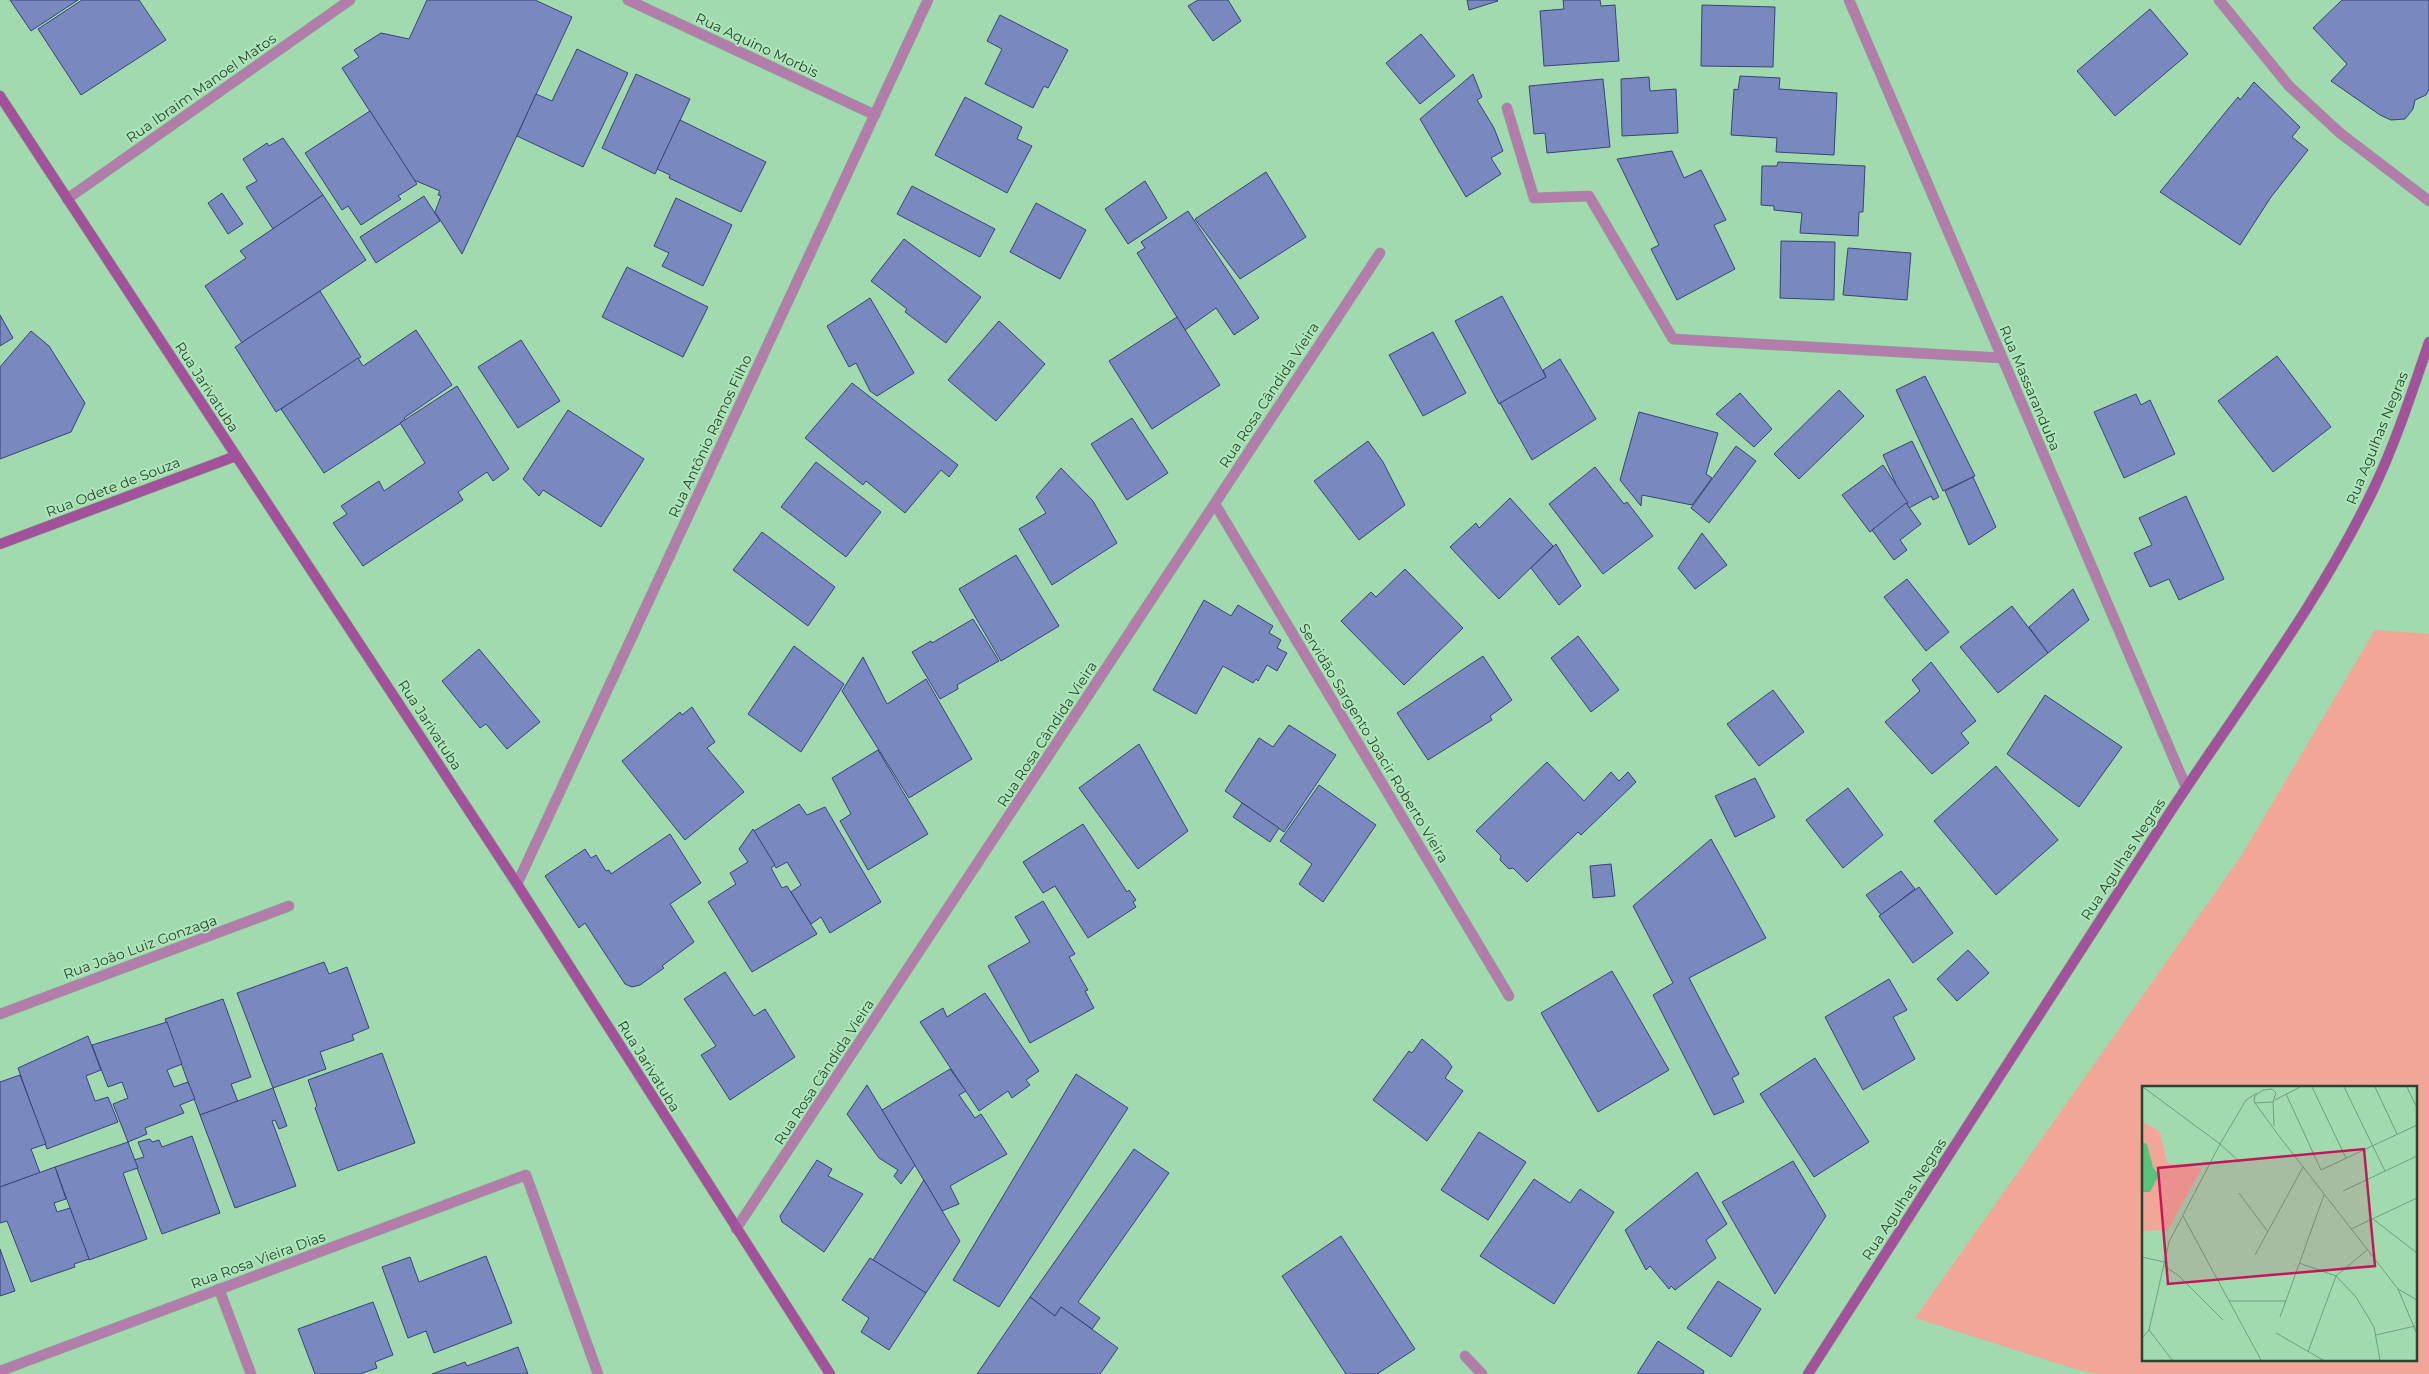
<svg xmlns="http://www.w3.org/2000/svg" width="2429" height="1374" viewBox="0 0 2429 1374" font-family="Montserrat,sans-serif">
	<rect width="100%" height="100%" fill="#a1daae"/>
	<path fill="#f1a698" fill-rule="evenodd" d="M2375 630 2429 634V1374H2099L2078 1370 1915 1318 2241 856ZM2143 1088H2415V1360H2143Z"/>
	<g fill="#7989c0" stroke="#374475">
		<polygon points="10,0 78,0 31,31"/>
		<polygon points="82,0 139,0 166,40 81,95 38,29"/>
		<polygon points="427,0 535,0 572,17 462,254 435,212 441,196 438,195 440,191 414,180 342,68 359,57 354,50 381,33 409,39"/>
		<polygon points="1198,0 1228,0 1241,21 1213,41 1188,6"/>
		<polygon points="1467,0 1497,0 1498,1 1469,10"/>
		<polygon points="1563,0 1600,0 1601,6 1615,5 1619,61 1544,66 1540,11 1564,9"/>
		<polygon points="2342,0 2429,0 2429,89 2426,95 2415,100 2413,109 2405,119 2391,120 2380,115 2331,81 2347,64 2313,28"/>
		<polygon points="1702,5 1775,7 1773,67 1701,66"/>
		<polygon points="2150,9 2188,54 2115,116 2077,71"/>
		<polygon points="1000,15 1068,50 1048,88 1044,86 1033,108 985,84 1002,49 987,41"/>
		<polygon points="1421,34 1455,76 1420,104 1386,63"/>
		<polygon points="577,49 628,73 583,167 517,136 536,94 552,101"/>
		<polygon points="636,74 690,99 655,174 602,148"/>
		<polygon points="1473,74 1482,97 1477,100 1494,128 1503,151 1491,158 1501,174 1466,197 1420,119"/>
		<polygon points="1740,76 1780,78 1779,89 1837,93 1834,155 1776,152 1777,138 1731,135 1734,89 1738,90"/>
		<polygon points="1649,77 1650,91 1676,89 1678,133 1622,136 1621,79"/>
		<polygon points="1603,79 1610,147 1547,153 1545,133 1534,134 1529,86"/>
		<polygon points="2254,82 2300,127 2292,137 2308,150 2271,197 2240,245 2160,192 2238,97 2240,100"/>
		<polygon points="965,97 1022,127 1017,139 1032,146 1007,193 935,155"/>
		<polygon points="370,111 417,184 398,196 401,199 361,225 348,206 342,210 305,153"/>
		<polygon points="680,120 766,162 741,212 669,178 670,175 657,169"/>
		<polygon points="283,138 323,195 273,229 246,187 257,181 243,159 267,143 269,146"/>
		<polygon points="1672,151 1684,178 1701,170 1726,220 1714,225 1735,269 1677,300 1651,249 1659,245 1617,159"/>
		<polygon points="1778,162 1865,166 1863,212 1859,212 1858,236 1800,233 1802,213 1774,210 1774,206 1761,205 1762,166 1777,166"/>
		<polygon points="1266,172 1306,237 1240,279 1195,219"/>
		<polygon points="1145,181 1167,218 1128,244 1105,209"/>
		<polygon points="912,186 995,229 980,257 897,214"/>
		<polygon points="222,193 243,224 228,234 208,203"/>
		<polygon points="323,195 366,260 242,343 205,286 246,258 240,251"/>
		<polygon points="424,196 440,221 376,263 360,237"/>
		<polygon points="676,198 732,225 703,286 662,266 669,253 654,246"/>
		<polygon points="1036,203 1086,230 1060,279 1010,252"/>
		<polygon points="1188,211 1259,318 1234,335 1216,308 1185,330 1137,253 1145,248 1141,242"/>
		<polygon points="904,239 981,297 946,343 905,312 907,309 871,281"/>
		<polygon points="1781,241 1835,242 1834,300 1780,298"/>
		<polygon points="1848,248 1911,253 1907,300 1843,295"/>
		<polygon points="627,267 708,307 683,357 602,317"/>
		<polygon points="320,291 361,357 276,412 235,347"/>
		<polygon points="1502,296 1546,377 1499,404 1455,321"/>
		<polygon points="870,298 914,373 877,396 870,391 856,363 849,367 827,326"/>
		<polygon points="0,315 13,338 0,346"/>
		<polygon points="1177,317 1220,385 1152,429 1109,361"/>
		<polygon points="999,321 1045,364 996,421 948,380"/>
		<polygon points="416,330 452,385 404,418 406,420 324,473 281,409 358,358 363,366"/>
		<polygon points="31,331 49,346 85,403 71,432 0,459 0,367"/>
		<polygon points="1433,332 1466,393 1423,416 1389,355"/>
		<polygon points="521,340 560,401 518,428 478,367"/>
		<polygon points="2277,356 2331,427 2273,472 2218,401"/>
		<polygon points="1560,359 1596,419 1532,460 1500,403 1546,377 1543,370"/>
		<polygon points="1925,376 1975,476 1943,491 1896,390"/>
		<polygon points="852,383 958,465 949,477 941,470 905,513 866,481 863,485 805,438"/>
		<polygon points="457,386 509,469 493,481 487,472 458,492 463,500 363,566 333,523 347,514 341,506 379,481 384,491 425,463 400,423"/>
		<polygon points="1839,390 1864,416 1799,479 1774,454"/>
		<polygon points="1740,393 1772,429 1754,447 1716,414"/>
		<polygon points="2136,394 2141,405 2150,400 2175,454 2124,478 2094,412"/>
		<polygon points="568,410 644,459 601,527 543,490 539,496 523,479"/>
		<polygon points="1639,412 1718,433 1706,474 1712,478 1692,505 1642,495 1641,506 1620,480"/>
		<polygon points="1132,418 1168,473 1127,500 1091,444"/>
		<polygon points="1368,441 1383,462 1405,505 1359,540 1314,481"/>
		<polygon points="1912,441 1939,497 1933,500 1931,496 1909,508 1895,485 1896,484 1883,455"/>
		<polygon points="1736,446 1756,461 1709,523 1691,508"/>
		<polygon points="816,462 881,512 846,557 781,507"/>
		<polygon points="1883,465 1908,503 1870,532 1842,495"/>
		<polygon points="1595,467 1624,504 1627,502 1653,536 1603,574 1549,504"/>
		<polygon points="1061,468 1093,501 1117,543 1052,585 1019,529 1046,513 1036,497"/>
		<polygon points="1973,477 1996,527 1969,545 1945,491"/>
		<polygon points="2186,496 2224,579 2179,600 2169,579 2150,587 2134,553 2152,545 2139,518"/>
		<polygon points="1510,498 1553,546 1499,599 1450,547 1476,523 1479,528"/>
		<polygon points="1906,503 1921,524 1900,540 1907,550 1894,560 1872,530"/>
		<polygon points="762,532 835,587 808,626 733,570"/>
		<polygon points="1702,533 1727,565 1695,589 1678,568"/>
		<polygon points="1556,544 1581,586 1559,605 1531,568"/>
		<polygon points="1016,555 1059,626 1001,661 959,589"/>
		<polygon points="1405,569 1463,628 1404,685 1341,621 1371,592 1376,597"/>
		<polygon points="1907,579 1949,632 1926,651 1884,597"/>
		<polygon points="2073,589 2089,620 2048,653 2029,627"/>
		<polygon points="1204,600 1231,616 1238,605 1273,626 1269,633 1281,640 1277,648 1287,653 1277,671 1267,665 1258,681 1256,679 1253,683 1223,666 1196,714 1153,690"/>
		<polygon points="2012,606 2048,653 1998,693 1960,647"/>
		<polygon points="973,619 999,661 957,685 958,689 940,699 912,652 931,641 932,643"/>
		<polygon points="1578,636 1619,690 1591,712 1551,658"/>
		<polygon points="794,646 844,684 801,752 748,714"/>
		<polygon points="479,649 540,722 507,749 486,724 480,728 442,681"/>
		<polygon points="1483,656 1512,700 1490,716 1492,720 1428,760 1397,713"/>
		<polygon points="863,657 887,704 926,679 972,759 909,798 842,691"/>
		<polygon points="1931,662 1976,721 1961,733 1969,743 1932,774 1885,722 1920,691 1912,680"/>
		<polygon points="1773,690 1804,732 1759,766 1727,724"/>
		<polygon points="2045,695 2122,747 2079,807 2007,754"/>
		<polygon points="692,707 715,742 707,748 744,792 685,840 622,761 680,712 682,715"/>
		<polygon points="1289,725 1336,755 1284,832 1225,791 1259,738 1273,747"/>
		<polygon points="1139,744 1188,831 1138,869 1079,788"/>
		<polygon points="878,750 928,834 868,870 840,821 851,814 832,778"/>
		<polygon points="1547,762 1584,801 1611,772 1619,781 1628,772 1636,782 1581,835 1578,832 1527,882 1513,868 1509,869 1500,860 1501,856 1476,831"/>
		<polygon points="1996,766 2058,840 1996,895 1934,821"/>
		<polygon points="1755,778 1775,817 1735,837 1715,796"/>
		<polygon points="1319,785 1376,825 1323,902 1299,884 1312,864 1280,841"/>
		<polygon points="1848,788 1883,835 1843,868 1806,820"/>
		<polygon points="1242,803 1279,828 1270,842 1233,817"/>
		<polygon points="799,804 807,815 825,807 881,902 830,933 821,917 811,924 791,892 801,885 787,862 776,868 754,831"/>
		<polygon points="1083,824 1127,892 1129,890 1136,900 1133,902 1136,907 1088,938 1055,886 1043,893 1023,862"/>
		<polygon points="753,829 775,865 771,868 782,888 787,886 817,934 752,972 708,902 736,884 730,873 748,862 739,849"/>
		<polygon points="670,834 701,883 670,904 694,942 662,966 664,968 640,985 632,987 625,984 585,923 579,928 545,876 585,849 591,858 596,855 606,871 609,870 611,874"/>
		<polygon points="1711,839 1766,938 1689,978 1739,1074 1732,1078 1744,1102 1714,1115 1653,995 1673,983 1633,906"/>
		<polygon points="1611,864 1615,896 1593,898 1590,866"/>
		<polygon points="1901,871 1915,889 1881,915 1866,895"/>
		<polygon points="1919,887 1953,933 1913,963 1879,916"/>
		<polygon points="1043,901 1075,954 1069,957 1088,990 1085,991 1094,1008 1030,1043 988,966 1030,942 1015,917"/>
		<polygon points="1968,950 1989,973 1957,1001 1937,979"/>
		<polygon points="324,962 329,974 347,967 369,1028 352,1035 354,1040 320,1052 326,1069 273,1088 237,993"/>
		<polygon points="1612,971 1669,1070 1598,1112 1541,1013"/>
		<polygon points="725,972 754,1016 765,1009 795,1057 730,1100 701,1055 716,1046 684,999"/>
		<polygon points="1889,979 1907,1010 1893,1017 1915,1059 1863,1090 1825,1017"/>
		<polygon points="985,993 1039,1071 1026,1080 1030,1085 1012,1098 1008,1091 979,1111 920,1022 943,1008 947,1017"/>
		<polygon points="223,999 251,1077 231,1084 238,1102 200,1115 165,1019"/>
		<polygon points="167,1022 182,1064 167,1070 174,1087 188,1082 195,1099 180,1105 184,1113 145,1128 147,1134 128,1142 113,1104 128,1098 122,1082 108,1087 92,1045"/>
		<polygon points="88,1036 101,1070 86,1076 95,1101 108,1097 118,1122 47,1149 18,1068"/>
		<polygon points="1422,1039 1448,1061 1452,1067 1445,1078 1463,1091 1427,1141 1373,1100 1409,1051 1412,1053"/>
		<polygon points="382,1053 415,1143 338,1171 315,1108 317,1106 308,1080"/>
		<polygon points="1815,1058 1869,1142 1814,1177 1760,1094"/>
		<polygon points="950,1069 966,1091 959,1095 975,1118 981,1114 1007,1154 950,1186 959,1204 942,1211 882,1110"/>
		<polygon points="1076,1074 1128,1108 999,1307 953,1280"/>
		<polygon points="20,1075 46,1144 31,1149 40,1173 0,1187 0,1082"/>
		<polygon points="867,1085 915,1165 901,1184 894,1176 898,1170 879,1158 847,1114"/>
		<polygon points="273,1088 287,1126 279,1129 275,1120 272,1121 296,1186 235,1208 200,1115"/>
		<polygon points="1479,1132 1526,1162 1488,1220 1441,1190"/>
		<polygon points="192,1136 220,1213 162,1234 134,1160 144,1157 138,1142 150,1139 152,1142 159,1140 162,1147"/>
		<polygon points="128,1142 138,1168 123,1173 147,1239 89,1260 55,1167"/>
		<polygon points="1134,1149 1169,1173 1078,1302 1100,1318 1092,1329 1061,1307 1055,1316 1030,1297"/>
		<polygon points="817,1160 832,1169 828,1176 863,1194 824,1252 782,1222 780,1216"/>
		<polygon points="1793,1161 1826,1216 1775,1294 1722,1202"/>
		<polygon points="55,1167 66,1199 54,1203 57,1212 70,1208 89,1259 74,1264 75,1267 31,1282 7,1221 0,1223 0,1187"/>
		<polygon points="1697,1172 1727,1224 1706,1240 1716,1258 1675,1290 1671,1286 1669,1289 1650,1266 1646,1270 1625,1230"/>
		<polygon points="1534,1179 1570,1203 1580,1189 1614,1212 1554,1304 1480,1256"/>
		<polygon points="924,1180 960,1241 926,1293 873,1260"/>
		<polygon points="1341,1236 1415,1349 1377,1374 1346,1374 1282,1276"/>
		<polygon points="0,1249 15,1291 0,1296"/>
		<polygon points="486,1256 512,1323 434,1353 426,1331 408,1338 382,1267 410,1257 419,1282"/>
		<polygon points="870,1258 926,1293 889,1350 861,1332 869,1318 842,1300"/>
		<polygon points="1718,1281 1761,1309 1731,1357 1687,1328"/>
		<polygon points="1030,1297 1055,1316 1061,1307 1118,1348 1100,1374 977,1374"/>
		<polygon points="373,1302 393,1355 375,1362 377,1368 360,1374 315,1374 298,1329"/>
		<polygon points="1658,1341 1704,1371 1703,1374 1637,1374"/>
		<polygon points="518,1347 528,1374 432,1374 465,1362 467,1366"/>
	</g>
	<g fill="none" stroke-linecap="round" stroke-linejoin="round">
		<g stroke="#85b690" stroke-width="11">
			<polyline id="lane" points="1507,108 1534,198 1589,196 1673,339 2002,358"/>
		</g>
		<g stroke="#85b690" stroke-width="11">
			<g id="street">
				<polyline points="628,0 875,115"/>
				<polyline points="1849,0 2186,787"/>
				<polyline points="2219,0 2289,86 2340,133 2429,201"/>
				<polyline points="67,199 350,0"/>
				<polyline points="1215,504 1509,996"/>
				<polyline points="517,884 928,0"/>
				<polyline points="0,1014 289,906"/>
				<polyline points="736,1229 1380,253"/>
				<polyline points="219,1289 251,1374"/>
				<polyline points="1465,1356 1482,1374"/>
				<polyline points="0,1371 526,1175 598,1374"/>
			</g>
		</g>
		<g stroke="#85b690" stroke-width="11">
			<g id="secondary">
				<polyline points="0,96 517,884 830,1374"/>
				<polyline points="0,544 236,456"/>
				<path d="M1808 1374C1926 1190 2044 1007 2163 823 2234 713 2316 609 2373 490 2396 442 2412 392 2429 342"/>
			</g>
		</g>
		<use href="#lane" stroke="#b27cab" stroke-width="10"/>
		<use href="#street" stroke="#b27cab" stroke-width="10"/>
		<use href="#secondary" stroke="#a2529a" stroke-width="10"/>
	</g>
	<g text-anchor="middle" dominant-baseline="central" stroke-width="4" stroke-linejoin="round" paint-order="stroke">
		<g font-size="14" fill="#2b4331" stroke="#aee7ba">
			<text transform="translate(757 45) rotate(25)">Rua Aquino Morbis</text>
			<text transform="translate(201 88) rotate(-35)">Rua Ibraim Manoel Matos</text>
			<text transform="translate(207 387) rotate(57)">Rua Jarivatuba</text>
			<text transform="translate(2030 388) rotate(67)">Rua Massaranduba</text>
			<text transform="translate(1269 395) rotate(-57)">Rua Rosa Cândida Vieira</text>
			<text transform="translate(710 436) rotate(-65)">Rua Antônio Ramos Filho</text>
			<text transform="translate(2377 438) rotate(-68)">Rua Agulhas Negras</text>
			<text transform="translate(113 487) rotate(-21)">Rua Odete de Souza</text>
			<text transform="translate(430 725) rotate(57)">Rua Jarivatuba</text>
			<text transform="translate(1047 734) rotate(-57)">Rua Rosa Cândida Vieira</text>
			<text transform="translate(1374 743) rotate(59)">Servidão Sargento Joacir Roberto Vieira</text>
			<text transform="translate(2123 859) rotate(-57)">Rua Agulhas Negras</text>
			<text transform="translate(140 947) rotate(-20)">Rua João Luiz Gonzaga</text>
			<text transform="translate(649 1066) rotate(58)">Rua Jarivatuba</text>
			<text transform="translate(824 1072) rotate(-57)">Rua Rosa Cândida Vieira</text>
			<text transform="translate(1904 1199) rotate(-57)">Rua Agulhas Negras</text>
			<text transform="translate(258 1260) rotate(-20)">Rua Rosa Vieira Dias</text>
		</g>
	</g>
	<g transform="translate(2142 1086)">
		<rect width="275" height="275" fill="#a1daae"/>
		<path d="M1 36 18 46 25 77 60 82 26 144 0 145Z" fill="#f1a698"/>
		<path d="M0 56 5 58 11 81 17 89 8 106H0Z" fill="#59c379"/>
		<path fill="none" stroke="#729e7c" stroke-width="1" d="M1 1 78 58 104 14 115 7M170 1 204 72M202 1 243 85M233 1 255 48M265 1 275 22M144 8 179 84 275 39M133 14 158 1M131 16 132 40M113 17 131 16 134 7 130 3 121 4 113 10 112 14 113 17 137 50 256 203 275 248M201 105 275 70M97 107 126 146M41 130 119 274M231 133 275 167M209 143 275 112M113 169 161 81M0 171 22 176M157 177 194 190 214 211 232 241 238 274M21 179 37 190 81 234M256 203 275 214M87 215H144M138 231 182 109M7 244 30 274M134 247 181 274M234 249 273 240M0 252 7 244 27 156 78 58 98 76M166 266 194 190 225 164"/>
		<path fill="#c2185b" fill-opacity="0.15" stroke="#c2185b" stroke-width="2.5" d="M222 63 233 180 26 198 16 82Z"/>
		<rect width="275" height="275" fill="none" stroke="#2b4331" stroke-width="2.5"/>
	</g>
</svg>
